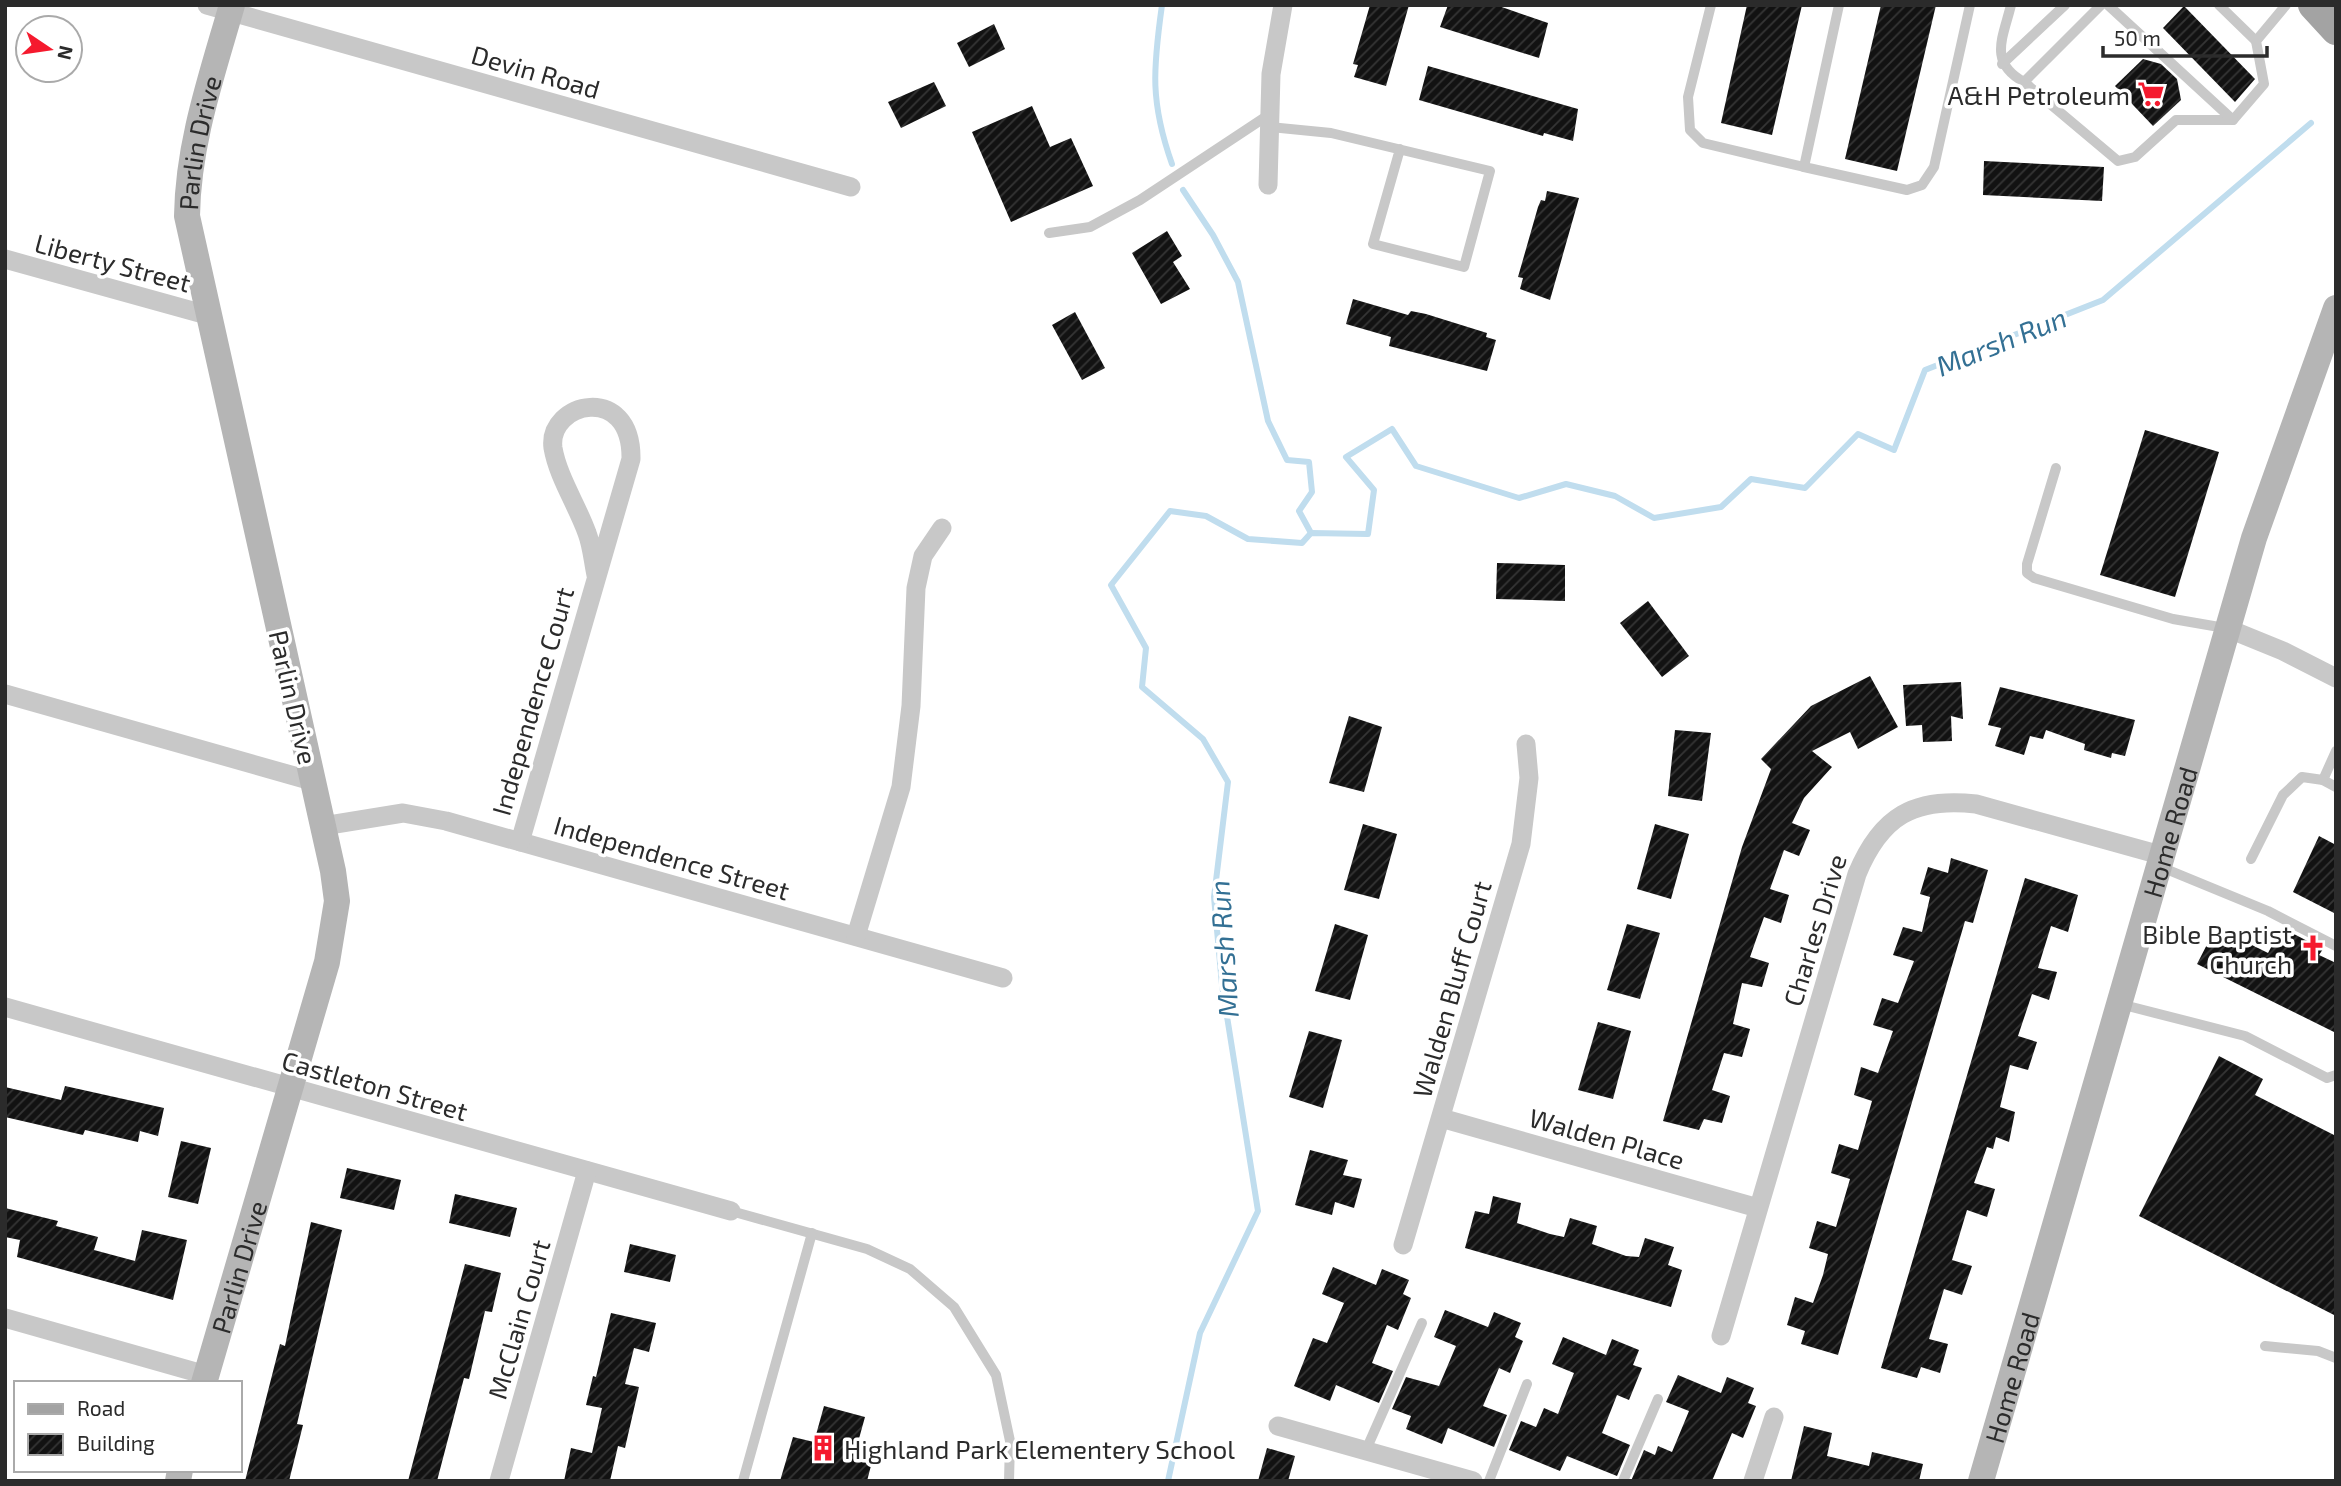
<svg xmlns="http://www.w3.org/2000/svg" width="2341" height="1486" viewBox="0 0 2341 1486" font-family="'Exo 2',sans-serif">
	<defs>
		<pattern id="building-hatch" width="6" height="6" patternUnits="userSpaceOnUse" patternTransform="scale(1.75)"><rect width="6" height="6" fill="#121212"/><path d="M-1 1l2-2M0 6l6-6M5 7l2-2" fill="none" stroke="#353535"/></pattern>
	</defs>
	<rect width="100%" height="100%" fill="#fff"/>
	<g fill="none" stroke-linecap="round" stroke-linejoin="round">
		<g stroke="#c0ddee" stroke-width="6">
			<path d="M1162 5C1153 69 1150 102 1172 164"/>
			<polyline points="1183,190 1213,235 1238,282 1268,421 1287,460 1309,462 1312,492 1299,511 1311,533"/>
			<polyline points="1168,1481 1200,1333 1258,1211 1222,985 1214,897 1228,782 1203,739 1142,687 1146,648 1111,585 1170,511 1206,516 1248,539 1302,543 1311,533 1368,534 1374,490 1346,457 1392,429 1416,466 1519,498 1566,484 1615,496 1654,518 1721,507 1751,479 1805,488 1858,434 1894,450 1925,370 2103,300 2311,123"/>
		</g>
	</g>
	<g fill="url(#building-hatch)">
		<polygon points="1370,5 1409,5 1386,86 1354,77 1358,65 1353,64"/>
		<polygon points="1448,5 1496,5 1548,23 1539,58 1440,27"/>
		<polygon points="1747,5 1802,5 1772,135 1721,123"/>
		<polygon points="1881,5 1936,5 1897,171 1845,159"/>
		<polygon points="2184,6 2255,79 2235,102 2163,28"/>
		<polygon points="994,24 1005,49 969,67 957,43"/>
		<polygon points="2143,59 2161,64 2177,79 2181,100 2153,126 2115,86"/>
		<polygon points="1428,66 1578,109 1573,141 1544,133 1543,136 1419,100"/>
		<polygon points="934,82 946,106 901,128 888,102"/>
		<polygon points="1032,106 1050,147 1071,138 1093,186 1011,222 972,132"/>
		<polygon points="1984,161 2104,167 2102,201 1983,195"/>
		<polygon points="1547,191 1579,198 1550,300 1520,289 1523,278 1518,277 1538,207 1541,200 1545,201"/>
		<polygon points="1167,231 1182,256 1173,262 1190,289 1161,304 1132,253"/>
		<polygon points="1353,299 1408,315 1411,311 1426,314 1487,333 1486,337 1496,340 1487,371 1389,346 1391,337 1346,324"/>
		<polygon points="1075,312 1105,368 1082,380 1052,325"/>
		<polygon points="2145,430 2219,452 2175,597 2100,575"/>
		<polygon points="1497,563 1565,565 1565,601 1496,599"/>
		<polygon points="1648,601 1689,656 1662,677 1620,623"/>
		<polygon points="1870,676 1898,727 1858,749 1850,732 1812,751 1832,767 1804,798 1792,823 1810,830 1799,856 1784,850 1770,889 1789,895 1781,923 1764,917 1750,957 1769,963 1762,987 1742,983 1733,1024 1750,1029 1742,1057 1724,1053 1712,1090 1730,1096 1722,1123 1704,1119 1699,1130 1663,1121 1742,847 1771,769 1761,759 1811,706"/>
		<polygon points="1961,682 1963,719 1951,716 1952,741 1923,742 1922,725 1906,726 1903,685"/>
		<polygon points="2000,687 2135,720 2125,756 2112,753 2111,758 2084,750 2085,744 2046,730 2043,739 2030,736 2024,755 1995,746 2001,728 1988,725"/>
		<polygon points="1349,716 1382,727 1364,792 1329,783"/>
		<polygon points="1675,730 1711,733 1702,801 1668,796"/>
		<polygon points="1363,824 1397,834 1379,899 1344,890"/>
		<polygon points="1655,824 1689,834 1671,899 1637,889"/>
		<polygon points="2319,836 2336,845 2336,914 2293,892"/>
		<polygon points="1951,858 1988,870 1973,923 1965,921 1838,1355 1801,1344 1805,1331 1787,1325 1795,1297 1813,1303 1823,1275 1828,1254 1809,1248 1817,1221 1836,1227 1850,1179 1831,1173 1839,1144 1858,1150 1872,1101 1854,1095 1861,1067 1878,1073 1893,1031 1873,1025 1882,998 1898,1003 1914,961 1893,955 1903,927 1922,932 1930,897 1920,894 1928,867 1948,873"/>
		<polygon points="2025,878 2078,895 2068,932 2051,926 2038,968 2057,972 2049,1000 2032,994 2018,1036 2037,1042 2028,1070 2010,1065 2000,1107 2015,1112 2009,1142 1996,1137 1993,1149 1987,1147 1974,1183 1995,1189 1987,1217 1967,1210 1952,1260 1972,1266 1962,1295 1944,1289 1929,1339 1948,1344 1940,1373 1921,1367 1917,1378 1881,1368"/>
		<polygon points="1335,924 1368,935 1350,1000 1315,991"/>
		<polygon points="1627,924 1660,933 1640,999 1607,990"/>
		<polygon points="2216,927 2268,953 2276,938 2285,942 2290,932 2323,949 2319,955 2336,963 2336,1033 2197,964"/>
		<polygon points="1598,1022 1631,1031 1613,1099 1578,1090"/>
		<polygon points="1309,1031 1342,1040 1323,1108 1289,1097"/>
		<polygon points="2219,1056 2263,1079 2255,1095 2336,1136 2336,1316 2139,1216"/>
		<polygon points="65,1086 164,1108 158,1136 140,1131 138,1142 85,1130 83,1135 5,1117 5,1087 61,1100"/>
		<polygon points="181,1141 211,1148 198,1204 168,1197"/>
		<polygon points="1310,1150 1348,1160 1343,1175 1362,1179 1354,1208 1335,1202 1332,1215 1295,1205"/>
		<polygon points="347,1168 401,1180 394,1210 340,1198"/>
		<polygon points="455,1194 517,1208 510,1237 449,1223"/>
		<polygon points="1493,1196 1521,1203 1517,1223 1550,1234 1564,1237 1570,1218 1597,1226 1592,1244 1626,1256 1639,1257 1645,1238 1674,1247 1668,1265 1682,1270 1671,1307 1465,1248 1475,1211 1489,1214"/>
		<polygon points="5,1208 58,1221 56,1226 98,1237 94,1250 135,1261 142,1230 187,1240 173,1300 17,1257 20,1240 5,1237"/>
		<polygon points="311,1222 342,1230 297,1424 303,1425 289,1481 245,1481 280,1344 285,1346"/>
		<polygon points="630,1244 676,1255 670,1282 624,1272"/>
		<polygon points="465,1264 501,1273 492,1312 485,1311 469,1379 464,1378 437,1481 408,1481"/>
		<polygon points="1333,1267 1376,1285 1382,1269 1409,1280 1403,1294 1411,1298 1398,1330 1387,1325 1372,1363 1393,1371 1379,1403 1336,1385 1330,1401 1294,1386 1313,1338 1327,1343 1344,1303 1322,1294"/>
		<polygon points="1445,1310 1488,1327 1494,1312 1521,1323 1515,1337 1523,1341 1510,1373 1499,1368 1483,1406 1507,1415 1494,1447 1448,1428 1442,1444 1406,1429 1411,1416 1392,1409 1406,1377 1439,1386 1456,1346 1434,1337"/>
		<polygon points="611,1313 656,1323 649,1352 634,1348 625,1384 639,1387 625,1448 618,1446 610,1481 564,1481 571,1448 592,1453 602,1408 586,1405 593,1376 596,1377"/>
		<polygon points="1563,1337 1606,1355 1612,1339 1639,1350 1633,1365 1642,1368 1629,1400 1617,1395 1602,1433 1630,1445 1617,1476 1567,1456 1560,1471 1509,1450 1521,1421 1536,1427 1544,1408 1558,1414 1574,1373 1552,1364"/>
		<polygon points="1678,1375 1721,1393 1727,1377 1754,1388 1748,1403 1756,1406 1743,1438 1732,1433 1712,1481 1631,1481 1644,1450 1655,1455 1658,1446 1672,1452 1689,1411 1666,1402"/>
		<polygon points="824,1406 865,1417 855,1453 873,1458 867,1481 780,1481 793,1437 814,1442"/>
		<polygon points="1804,1426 1832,1433 1827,1456 1869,1466 1872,1452 1923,1464 1919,1481 1791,1481"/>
		<polygon points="1267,1448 1295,1456 1288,1481 1258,1481"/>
	</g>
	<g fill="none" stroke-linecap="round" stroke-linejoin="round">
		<g stroke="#c8c8c8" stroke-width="10">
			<polyline points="1711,5 1688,97 1690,130 1703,143 1804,167"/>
			<polyline points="1839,5 1804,167 1907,190 1922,185 1934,167 1970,5"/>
			<path d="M2011 5C2003 38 1988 62 2024 82"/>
			<polyline points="2101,5 2024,82 2118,161 2135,157 2176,120 2233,120 2264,84 2256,41 2286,5"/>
			<polyline points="2108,5 2233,120"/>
			<polyline points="2219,5 2256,41"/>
			<polyline points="2002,64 2065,5"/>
			<polyline points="1269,127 1331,133 1490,171 1464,267 1373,244 1400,149"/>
			<polyline points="1049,233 1090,227 1140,200 1270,114"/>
			<polyline points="2056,468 2027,564 2027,573 2034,578 2173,619 2225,628"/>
			<polyline points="2336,751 2323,780 2336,787"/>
			<polyline points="2251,859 2283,795 2302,777 2323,780"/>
			<polyline points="2161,867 2268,911 2336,946"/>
			<polyline points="2120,1004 2245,1036 2327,1078 2336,1075"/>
			<polyline points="731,1211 867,1249 910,1269 954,1307 996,1375 1010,1441 1009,1481"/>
			<polyline points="2265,1346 2318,1351 2336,1358"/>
			<polyline points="1366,1450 1422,1323"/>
			<polyline points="743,1481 812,1233"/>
			<polyline points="1489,1481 1527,1384"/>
			<polyline points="1623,1481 1658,1399"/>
		</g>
		<g stroke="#c8c8c8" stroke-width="19">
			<polyline points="207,5 851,187"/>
			<polyline points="1268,185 1271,74 1283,5"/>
			<polyline points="5,259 207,315"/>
			<polyline points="2229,629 2283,651 2336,678"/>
			<polyline points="5,694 312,781"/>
			<polyline points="323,826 403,813 446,821 1003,978"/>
			<path d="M520 842 631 459C632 382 547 402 553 448 558 477 577 505 587 533 592 546 593 561 596 575"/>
			<polyline points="856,936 901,787 911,706 916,588 923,556 942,528"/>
			<polyline points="5,1007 731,1211"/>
			<polyline points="1441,1118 1758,1208"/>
			<polyline points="1403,1245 1521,844 1529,778 1526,744"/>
			<polyline points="5,1318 206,1375"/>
			<path d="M1721 1336 1857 874C1881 816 1914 797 1976 804L2164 856"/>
			<polyline points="1278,1426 1473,1481"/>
			<polyline points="499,1481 587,1171"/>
			<polyline points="1753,1481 1774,1417"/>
		</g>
		<g stroke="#b5b5b5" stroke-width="26">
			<path id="s1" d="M204 1383 327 962 337 901 333 871 187 216C188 143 212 75 232 5"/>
			<polyline points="178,1481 180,1470"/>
			<path id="s2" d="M1981 1481 2254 538 2336 308"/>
		</g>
		<polyline stroke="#a3a3a3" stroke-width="30" points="2313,5 2336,30"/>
	</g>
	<defs>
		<g id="supermarket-bare" transform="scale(2.1)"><path d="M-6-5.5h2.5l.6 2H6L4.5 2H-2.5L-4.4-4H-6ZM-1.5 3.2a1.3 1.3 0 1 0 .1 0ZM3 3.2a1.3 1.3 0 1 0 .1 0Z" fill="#f51a2e" stroke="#fff" stroke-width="2.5" paint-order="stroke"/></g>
		<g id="church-bare" transform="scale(2.1)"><path d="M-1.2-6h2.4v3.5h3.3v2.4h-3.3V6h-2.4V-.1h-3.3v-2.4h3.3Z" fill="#f51a2e" stroke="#fff" stroke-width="2.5" paint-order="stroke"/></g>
		<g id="building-bare" transform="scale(2.1)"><path d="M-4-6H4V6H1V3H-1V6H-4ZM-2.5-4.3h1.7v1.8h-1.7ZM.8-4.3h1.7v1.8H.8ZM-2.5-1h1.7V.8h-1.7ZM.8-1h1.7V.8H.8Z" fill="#f51a2e" stroke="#fff" stroke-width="2.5" paint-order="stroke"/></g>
	</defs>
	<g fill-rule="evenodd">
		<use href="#supermarket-bare" x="2151" y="94"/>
		<use href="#church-bare" x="2313" y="948"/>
		<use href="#building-bare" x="823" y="1448"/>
	</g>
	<g text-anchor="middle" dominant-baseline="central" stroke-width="7" stroke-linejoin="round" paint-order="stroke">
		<g font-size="26" fill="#2b2b2b" stroke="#fff">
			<text transform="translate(536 71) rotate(16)">Devin Road</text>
			<text stroke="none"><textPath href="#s1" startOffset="1276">Parlin Drive</textPath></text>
			<text transform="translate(113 262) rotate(15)">Liberty Street</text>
			<text transform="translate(294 697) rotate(77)">Parlin Drive</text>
			<text transform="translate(532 701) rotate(-74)">Independence Court</text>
			<text stroke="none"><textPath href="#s2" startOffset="676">Home Road</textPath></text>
			<text transform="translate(672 857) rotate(16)">Independence Street</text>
			<text transform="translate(1814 930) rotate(-73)">Charles Drive</text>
			<text transform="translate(1451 989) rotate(-74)">Walden Bluff Court</text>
			<text transform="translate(375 1085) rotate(16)">Castleton Street</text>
			<text transform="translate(1607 1138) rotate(16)">Walden Place</text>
			<text stroke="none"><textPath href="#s1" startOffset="121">Parlin Drive</textPath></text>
			<text transform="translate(518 1319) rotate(-74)">McClain Court</text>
			<text stroke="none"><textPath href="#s2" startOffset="108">Home Road</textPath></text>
		</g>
		<g font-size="26" fill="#2b2b2b" stroke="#fff" text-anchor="end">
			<text x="2130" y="94">A&amp;H Petroleum</text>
			<text x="2292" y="933">Bible Baptist<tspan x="2292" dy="30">Church</tspan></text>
			<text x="844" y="1448" text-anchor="start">Highland Park Elementery School</text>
		</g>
		<g font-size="28" font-style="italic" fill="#337094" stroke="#fff">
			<text transform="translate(2001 341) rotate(-22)">Marsh Run</text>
			<text transform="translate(1223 949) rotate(-94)">Marsh Run</text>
		</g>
	</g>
	<rect width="2341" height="1486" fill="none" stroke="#2b2b2b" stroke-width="14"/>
	<rect x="14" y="1381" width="228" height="91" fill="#ffffff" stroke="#aaaaaa" stroke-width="2"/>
	<rect x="28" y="1404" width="35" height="10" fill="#a3a3a3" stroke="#aaaaaa" stroke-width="2"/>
	<text x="77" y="1416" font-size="21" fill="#2b2b2b">Road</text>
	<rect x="28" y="1434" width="35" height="21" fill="url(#building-hatch)" stroke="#aaaaaa" stroke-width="2"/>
	<text x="77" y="1451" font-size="21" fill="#2b2b2b">Building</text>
	<g transform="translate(49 49) rotate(103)"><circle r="33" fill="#ffffff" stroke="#aaaaaa" stroke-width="2"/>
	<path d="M0-5L12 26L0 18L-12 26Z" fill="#f51a2e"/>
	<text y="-10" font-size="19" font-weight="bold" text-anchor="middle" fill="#2b2b2b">N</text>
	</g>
	<path d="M2103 46v10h164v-10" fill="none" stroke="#2b2b2b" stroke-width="3.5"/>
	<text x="2114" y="46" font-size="21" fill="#2b2b2b" stroke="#ffffff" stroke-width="5" paint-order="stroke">50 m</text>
</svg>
